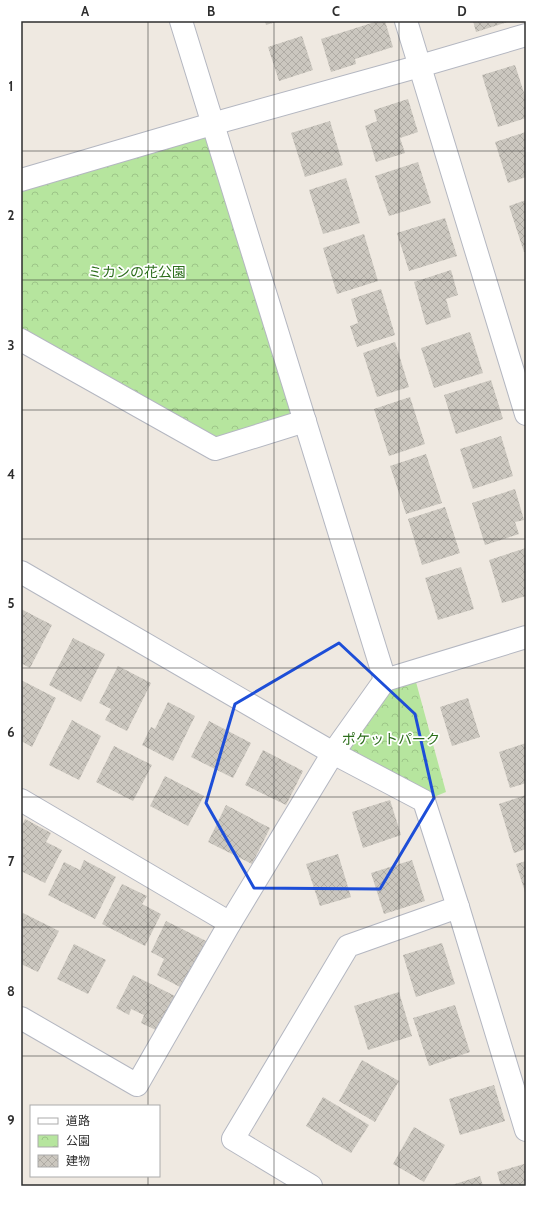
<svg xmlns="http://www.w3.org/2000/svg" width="547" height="1207" viewBox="0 0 547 1207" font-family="Cabin,'Noto Sans JP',sans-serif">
	<defs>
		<pattern id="park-crowns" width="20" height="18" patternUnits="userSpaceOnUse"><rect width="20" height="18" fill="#b6e59e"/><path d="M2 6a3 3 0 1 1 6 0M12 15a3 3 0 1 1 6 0" fill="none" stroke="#9dc588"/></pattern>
		<pattern id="building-cross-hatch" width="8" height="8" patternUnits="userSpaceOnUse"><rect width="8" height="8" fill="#cbc7bf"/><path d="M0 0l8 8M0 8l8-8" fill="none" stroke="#afaba4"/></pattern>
	</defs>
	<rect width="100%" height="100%" fill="#efe9e1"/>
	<g fill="url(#park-crowns)">
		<polygon points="212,124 305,421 215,449 21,340 21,180"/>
		<polygon points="413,671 446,792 424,801 333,753 385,680"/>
	</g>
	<g fill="url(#building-cross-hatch)">
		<polygon points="265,21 279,21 266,25"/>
		<polygon points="378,21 385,21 393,47 355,59 356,64 331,72 321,39"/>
		<polygon points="473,21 511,21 476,32"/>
		<polygon points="302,36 313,70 279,81 268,47"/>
		<polygon points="515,65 526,99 526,118 498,127 482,75"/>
		<polygon points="408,99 418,132 400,138 405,153 376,162 365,126 377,121 374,110"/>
		<polygon points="330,121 343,165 305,177 291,133"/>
		<polygon points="526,132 526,177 508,183 495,142"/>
		<polygon points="418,162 431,203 389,216 375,176"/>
		<polygon points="346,178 360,223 323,234 309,190"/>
		<polygon points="526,200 526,251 524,252 509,206"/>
		<polygon points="445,218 457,256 409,271 397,233"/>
		<polygon points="364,234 378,281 337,294 323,248"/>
		<polygon points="451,270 458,295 446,299 451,317 426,325 414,282"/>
		<polygon points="381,289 395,335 357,347 350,326 358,323 351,299"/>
		<polygon points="470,332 483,373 434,388 421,348"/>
		<polygon points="395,342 409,387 377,397 363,353"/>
		<polygon points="491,380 503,419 456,434 444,395"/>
		<polygon points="410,397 425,444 389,456 374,409"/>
		<polygon points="501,436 513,476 473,489 460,449"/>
		<polygon points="426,454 442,503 406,514 390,466"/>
		<polygon points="515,489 524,520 515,522 519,534 485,545 472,503"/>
		<polygon points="445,507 460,553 422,565 408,519"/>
		<polygon points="526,548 526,596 502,603 489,560"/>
		<polygon points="461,567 474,609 438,620 425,578"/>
		<polygon points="21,609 52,625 30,668 21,663"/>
		<polygon points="73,638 105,654 81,702 49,685"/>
		<polygon points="118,666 151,683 127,731 105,720 111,709 99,703"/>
		<polygon points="21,680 56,698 32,747 21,741"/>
		<polygon points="468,698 480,737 452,746 440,707"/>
		<polygon points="168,702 195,716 173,761 142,745 151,727 155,729"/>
		<polygon points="72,720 101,736 79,780 49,765"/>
		<polygon points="209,721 251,743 233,778 191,757"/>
		<polygon points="526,743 526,783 510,788 499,752"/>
		<polygon points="114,746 152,765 133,801 96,782"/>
		<polygon points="263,750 303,771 286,805 245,785"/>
		<polygon points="165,776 204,796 188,826 150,806"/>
		<polygon points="526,795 526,849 514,853 499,804"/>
		<polygon points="390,800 401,835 363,848 352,812"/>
		<polygon points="226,805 270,828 252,864 208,842"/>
		<polygon points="25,819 51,833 46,842 62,850 45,883 21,871 21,828"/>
		<polygon points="338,854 351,897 320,906 306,864"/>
		<polygon points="84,860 116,877 95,919 48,895 64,862 80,870"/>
		<polygon points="412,860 425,901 384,914 371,873"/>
		<polygon points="526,861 526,895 516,864"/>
		<polygon points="122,884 147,896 142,904 161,914 145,946 102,924"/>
		<polygon points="23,913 59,931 38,972 21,964 21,916"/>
		<polygon points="166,921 206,941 182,988 157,975 164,959 151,952"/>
		<polygon points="442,943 455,984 416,997 403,955"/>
		<polygon points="74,944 106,960 88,994 57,979"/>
		<polygon points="133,975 175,996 158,1031 141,1023 144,1015 131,1009 129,1015 116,1008"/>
		<polygon points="399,992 412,1036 368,1050 354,1006"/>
		<polygon points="455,1005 470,1052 429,1066 413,1018"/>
		<polygon points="362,1060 399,1081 375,1122 339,1101"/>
		<polygon points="494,1085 505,1121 460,1135 449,1099"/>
		<polygon points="323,1097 369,1125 351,1153 306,1126"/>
		<polygon points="414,1127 445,1145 424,1182 393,1164"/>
		<polygon points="524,1164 526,1170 526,1186 501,1186 497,1172"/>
		<polygon points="480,1176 483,1186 449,1186"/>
	</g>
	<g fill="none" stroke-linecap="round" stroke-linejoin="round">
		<g stroke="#b4b7c1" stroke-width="24">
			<g id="minor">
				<polyline points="181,21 385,680"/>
				<polyline points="406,21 526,414"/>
				<polyline points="21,180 212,124 420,66 526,35"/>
				<polyline points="21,340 215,449 305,421"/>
				<polyline points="21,572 333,753 424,801 458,907 526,1130"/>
				<polyline points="21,800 230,923"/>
				<polyline points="21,1018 137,1085 230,923 333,753 385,680 526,637"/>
				<polyline points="311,1186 233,1139 348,946 458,907"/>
			</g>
		</g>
		<use href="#minor" stroke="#fff" stroke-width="22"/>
	</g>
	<path fill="none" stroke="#1d4ed8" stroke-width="3" stroke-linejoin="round" d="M339 643 415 714 434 798 380 889 254 888 206 803 235 704Z"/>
	<path fill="none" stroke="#2e2e2e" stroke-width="1" stroke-opacity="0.55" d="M148 21V1106M274 21V1186M399 21V1186M21 151H526M21 280H526M21 410H526M21 539H526M21 668H526M21 797H526M21 927H526M21 1056H526M148 1176V1186"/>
	<g text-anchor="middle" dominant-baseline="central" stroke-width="3.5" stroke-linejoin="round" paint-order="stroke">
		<g font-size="14" fill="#2c6e1b" stroke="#fff">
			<text x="137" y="272">ミカンの花公園</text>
			<text x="391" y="739">ポケットパーク</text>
		</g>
	</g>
	<rect width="547" height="1207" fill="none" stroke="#ffffff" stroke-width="44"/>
	<rect x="30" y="1105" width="130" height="72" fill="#ffffff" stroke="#ababab"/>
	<rect x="38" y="1118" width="20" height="6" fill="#ffffff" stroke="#ababab"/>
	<text x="66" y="1125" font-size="12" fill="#2e2e2e">道路</text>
	<rect x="38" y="1135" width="20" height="12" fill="url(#park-crowns)" stroke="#ababab"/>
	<text x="66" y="1145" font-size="12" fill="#2e2e2e">公園</text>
	<rect x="38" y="1155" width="20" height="12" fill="url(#building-cross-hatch)" stroke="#ababab"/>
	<text x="66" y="1165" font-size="12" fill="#2e2e2e">建物</text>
	<rect x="22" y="22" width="503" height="1163" fill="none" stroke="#2e2e2e" stroke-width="1.5"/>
	<g font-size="13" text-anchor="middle" font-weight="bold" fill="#2e2e2e">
		<text x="85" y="16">A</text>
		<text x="211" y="16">B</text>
		<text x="336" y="16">C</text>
		<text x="462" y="16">D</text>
		<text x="11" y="91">1</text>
		<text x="11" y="220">2</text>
		<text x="11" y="350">3</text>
		<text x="11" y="479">4</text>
		<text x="11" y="608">5</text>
		<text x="11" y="737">6</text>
		<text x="11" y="866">7</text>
		<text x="11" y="996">8</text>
		<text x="11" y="1125">9</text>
	</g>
</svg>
